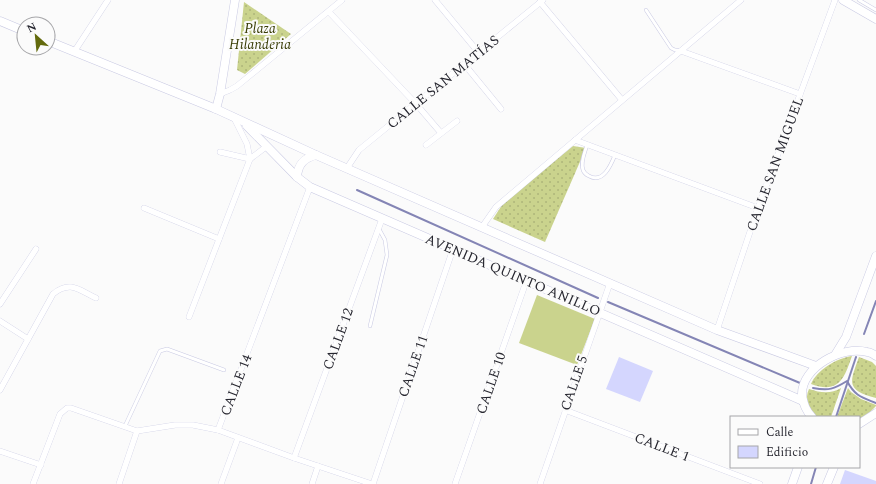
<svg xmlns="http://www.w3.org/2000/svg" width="876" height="484" viewBox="0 0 876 484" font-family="Spectral,serif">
	<defs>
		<pattern id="grass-dots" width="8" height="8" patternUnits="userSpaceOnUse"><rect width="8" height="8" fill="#cad38d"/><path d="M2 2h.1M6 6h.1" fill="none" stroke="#adb57a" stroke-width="1.8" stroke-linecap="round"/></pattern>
	</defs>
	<rect width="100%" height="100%" fill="#fbfbfb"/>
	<g fill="url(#grass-dots)">
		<polygon points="244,2 291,34 245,74 237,70"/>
		<polygon points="573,146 586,148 545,242 493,219 504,202"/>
		<path d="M852 356C844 379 839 394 811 384 817 370 837 358 852 356Z"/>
		<path d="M859 357 872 362 876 366V398C845 390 850 382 859 357Z"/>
		<path d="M841 388 831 417H816C809 410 804 399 809 389 821 393 831 394 841 388Z"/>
		<polygon points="848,388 851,392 861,399 876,405 876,406 867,415 859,419 859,417 837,417"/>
	</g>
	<polygon fill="#cad38d" points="537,295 595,319 577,365 519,343"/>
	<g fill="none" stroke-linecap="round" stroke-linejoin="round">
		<g stroke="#8485b5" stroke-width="2">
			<polyline points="357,190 598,298"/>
			<polyline points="608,302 800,383"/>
			<polyline points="864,334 876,301"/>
			<path d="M813 388C829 391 834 389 847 381 855 396 861 397 876 403"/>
			<polyline points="836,417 856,357"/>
			<polyline points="811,484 816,467"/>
		</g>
	</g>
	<g fill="#d4d6fe">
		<polygon points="619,357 653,371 640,402 606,389"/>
		<polygon points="845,470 876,481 876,484 840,484"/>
	</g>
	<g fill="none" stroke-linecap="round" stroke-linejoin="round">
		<g stroke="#c9cae3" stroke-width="4">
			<g id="lane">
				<polyline points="859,0 876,10"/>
				<polyline points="646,10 671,48 675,50 681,51"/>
				<path d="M587 145C585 152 580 162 583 170 584 173 587 175 589 176 603 184 611 165 615 155"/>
				<polyline points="370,326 387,255 385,240 379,229"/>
				<polyline points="125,426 160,351 167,349 224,370"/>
			</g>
		</g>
		<g stroke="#c9cae3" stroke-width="6">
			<g id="street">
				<polyline points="435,0 479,53"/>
				<polyline points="540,2 622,100"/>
				<polyline points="329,12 417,105 441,133"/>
				<polyline points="681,51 800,94"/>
				<polyline points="74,52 108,0"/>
				<polyline points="465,65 501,109"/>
				<polyline points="220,94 230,90 237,86 342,0"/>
				<polyline points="575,140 758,208"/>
				<polyline points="426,145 457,121"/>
				<polyline points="220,152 250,159 267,146"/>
				<polyline points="347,168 359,150 543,0"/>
				<polyline points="144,208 219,239"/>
				<polyline points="482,227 496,207 741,0"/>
				<polyline points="0,304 36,249"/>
				<polyline points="189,317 250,159 247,144 234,118"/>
				<polyline points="0,321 28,339"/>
				<polyline points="717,330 758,208 835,0"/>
				<path d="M0 390 53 294C70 280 79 290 96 298"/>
				<polyline points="565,410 760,484"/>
				<polyline points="218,430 310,187"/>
				<polyline points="0,451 41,465"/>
				<polyline points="294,458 382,219"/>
				<polyline points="33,484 60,414 67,408 71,408 137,431 175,425 193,425 218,430 294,458 372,484"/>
				<polyline points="119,484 137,431"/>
				<polyline points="221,484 238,438"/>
				<polyline points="312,484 318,466"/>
				<polyline points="373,484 453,249"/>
				<polyline points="455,484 526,282"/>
				<polyline points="540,484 610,283"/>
			</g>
		</g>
		<g stroke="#c9cae3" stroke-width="9">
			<g id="secondary">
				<polyline points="843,0 876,19"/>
				<polyline points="0,21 24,31"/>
				<polyline points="48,41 216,109 316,155 717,330 816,366"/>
				<polyline points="216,109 220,94 235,0"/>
				<polyline points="247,126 297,177 310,187 803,401"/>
				<path d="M297 177C298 164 304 158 316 155"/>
				<polyline points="835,355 846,337 876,256"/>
				<path d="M812 417C806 411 803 403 802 395 801 367 843 345 867 352 870 352 873 354 876 356"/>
				<polyline points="859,424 876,413"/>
				<polyline points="792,484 798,467"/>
				<polyline points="827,484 834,467"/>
			</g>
		</g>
		<use href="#lane" stroke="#fff" stroke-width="3"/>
		<use href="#street" stroke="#fff" stroke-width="5.5"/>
		<use href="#secondary" stroke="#fff" stroke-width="8"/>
	</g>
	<g text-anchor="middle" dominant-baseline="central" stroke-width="4" stroke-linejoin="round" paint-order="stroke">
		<g font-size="14" font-style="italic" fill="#393d05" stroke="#fbfbfb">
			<text x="260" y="28">Plaza<tspan x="260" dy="16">Hilanderia</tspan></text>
		</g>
		<g font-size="14" fill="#26262f" stroke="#fbfbfb">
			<text transform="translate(443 82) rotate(-39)">CALLE SAN MATÍAS</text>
			<text transform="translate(775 164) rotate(-70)">CALLE SAN MIGUEL</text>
			<text transform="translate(513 275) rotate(23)">AVENIDA QUINTO ANILLO</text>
			<text transform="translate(338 339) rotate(-70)">CALLE 12</text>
			<text transform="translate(413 366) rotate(-71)">CALLE 11</text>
			<text transform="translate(491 383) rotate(-71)">CALLE 10</text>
			<text transform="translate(574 383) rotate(-71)">CALLE 5</text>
			<text transform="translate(236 385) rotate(-69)">CALLE 14</text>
			<text transform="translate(662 447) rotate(21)">CALLE 1</text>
		</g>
	</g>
	<rect x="730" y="416" width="130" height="52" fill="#fbfbfb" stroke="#a6a6a9"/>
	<rect x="738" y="429" width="20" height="6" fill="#ffffff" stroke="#a6a6a9"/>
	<text x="766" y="436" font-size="12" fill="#26262f">Calle</text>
	<rect x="738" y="446" width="20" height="12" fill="#d4d6fe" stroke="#a6a6a9"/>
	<text x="766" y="456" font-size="12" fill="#26262f">Edificio</text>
	<g transform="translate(36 36) rotate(333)"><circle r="19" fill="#fbfbfb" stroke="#a6a6a9"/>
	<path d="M0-3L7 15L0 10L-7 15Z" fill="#636a0d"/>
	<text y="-6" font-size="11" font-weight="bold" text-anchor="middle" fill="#26262f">N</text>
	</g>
</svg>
